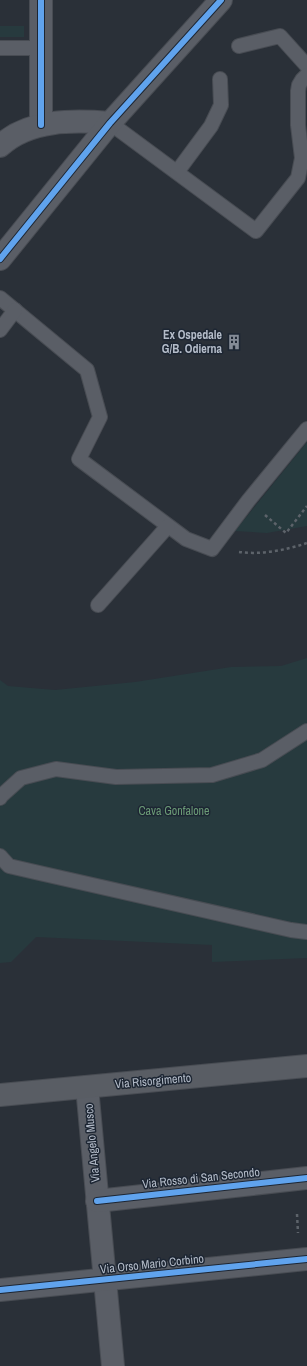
<svg xmlns="http://www.w3.org/2000/svg" width="307" height="1366" viewBox="0 0 307 1366" font-family="'Archivo Narrow',sans-serif">
	<rect width="100%" height="100%" fill="#2a3038"/>
	<g fill="#273a3e">
		<rect x="0" y="26" width="24" height="11"/>
		<polygon points="307,442 307,526 267,533 235,531"/>
		<polygon points="307,658 307,958 212,962 212,945 36,937 11,962 0,963 0,680 8,686 55,690 135,682 231,667 281,666"/>
	</g>
	<g fill="none" stroke-linecap="round" stroke-linejoin="round">
		<g stroke="#484c53" stroke-width="16">
			<g id="service">
				<polyline points="239,46 280,36 307,66"/>
				<polyline points="0,48 41,48"/>
				<polyline points="110,123 256,231 298,178 302,158 298,125 298,91 299,85 302,80 307,75"/>
				<polyline points="177,172 211,126 221,105 220,79"/>
				<polyline points="0,298 87,370 100,417 79,459 186,539 212,549 248,501 307,429"/>
				<polyline points="0,330 15,310"/>
				<polyline points="98,605 168,526"/>
				<polyline points="0,798 1,796 21,778 56,769 116,777 212,775 262,760 307,731"/>
				<polyline points="0,856 9,866 35,872 291,930 307,932"/>
			</g>
		</g>
		<g stroke="#484c53" stroke-width="24">
			<g id="minor">
				<polyline points="41,125 41,0"/>
				<path d="M0 146C29 119 74 120 110 123"/>
				<polyline points="0,259 110,123 221,0"/>
				<polyline points="87,1087 113,1366"/>
				<polyline points="97,1201 307,1178"/>
				<polyline points="0,1290 307,1259"/>
			</g>
		</g>
		<g stroke="#484c53" stroke-width="24">
			<polyline id="secondary" points="0,1095 307,1066"/>
		</g>
		<g stroke="#5d636a" stroke-width="2.5" stroke-dasharray="3 3" stroke-linecap="butt">
			<polyline points="265,515 286,533 307,506"/>
			<path d="M239 552C261 555 286 550 307 543"/>
			<polyline points="297,1214 298,1233"/>
		</g>
		<use href="#service" stroke="#5a5e66" stroke-width="14"/>
		<use href="#minor" stroke="#5a5e66" stroke-width="22"/>
		<use href="#secondary" stroke="#595d64" stroke-width="22"/>
		<g stroke="#1d2633" stroke-width="8">
			<g id="cycleway">
				<polyline points="41,125 41,0"/>
				<polyline points="0,259 110,123 221,0"/>
				<polyline points="97,1201 307,1178"/>
				<polyline points="0,1290 307,1259"/>
			</g>
		</g>
		<use href="#cycleway" stroke="#60a3ed" stroke-width="6"/>
	</g>
	<defs>
		<g id="building-bare" transform="scale(1.2)"><path d="M-4-6H4V6H1V3H-1V6H-4ZM-2.5-4.3h1.7v1.8h-1.7ZM.8-4.3h1.7v1.8H.8ZM-2.5-1h1.7V.8h-1.7ZM.8-1h1.7V.8H.8Z" fill="#848b96" stroke="#1d2633" stroke-width="2.5" paint-order="stroke"/></g>
	</defs>
	<g fill-rule="evenodd">
		<use href="#building-bare" x="234" y="342"/>
	</g>
	<g text-anchor="middle" dominant-baseline="central" stroke-width="3" stroke-linejoin="round" paint-order="stroke">
		<g font-size="12" font-weight="bold" fill="#b4bcc9" stroke="#1d2633" text-anchor="end">
			<text x="222" y="335">Ex Ospedale<tspan x="222" dy="14">G/B. Odierna</tspan></text>
		</g>
		<g font-size="12" fill="#6b9a76" stroke="#1d2633">
			<text x="174" y="811">Cava Gonfalone</text>
		</g>
		<g font-size="12" fill="#b4bcc9" stroke="#1d2633">
			<text transform="translate(153 1081) rotate(-5)">Via Risorgimento</text>
			<text transform="translate(92 1143) rotate(-95)">Via Angelo Musco</text>
			<text transform="translate(201 1178) rotate(-6)">Via Rosso di San Secondo</text>
			<text transform="translate(152 1264) rotate(-6)">Via Orso Mario Corbino</text>
		</g>
	</g>
</svg>
